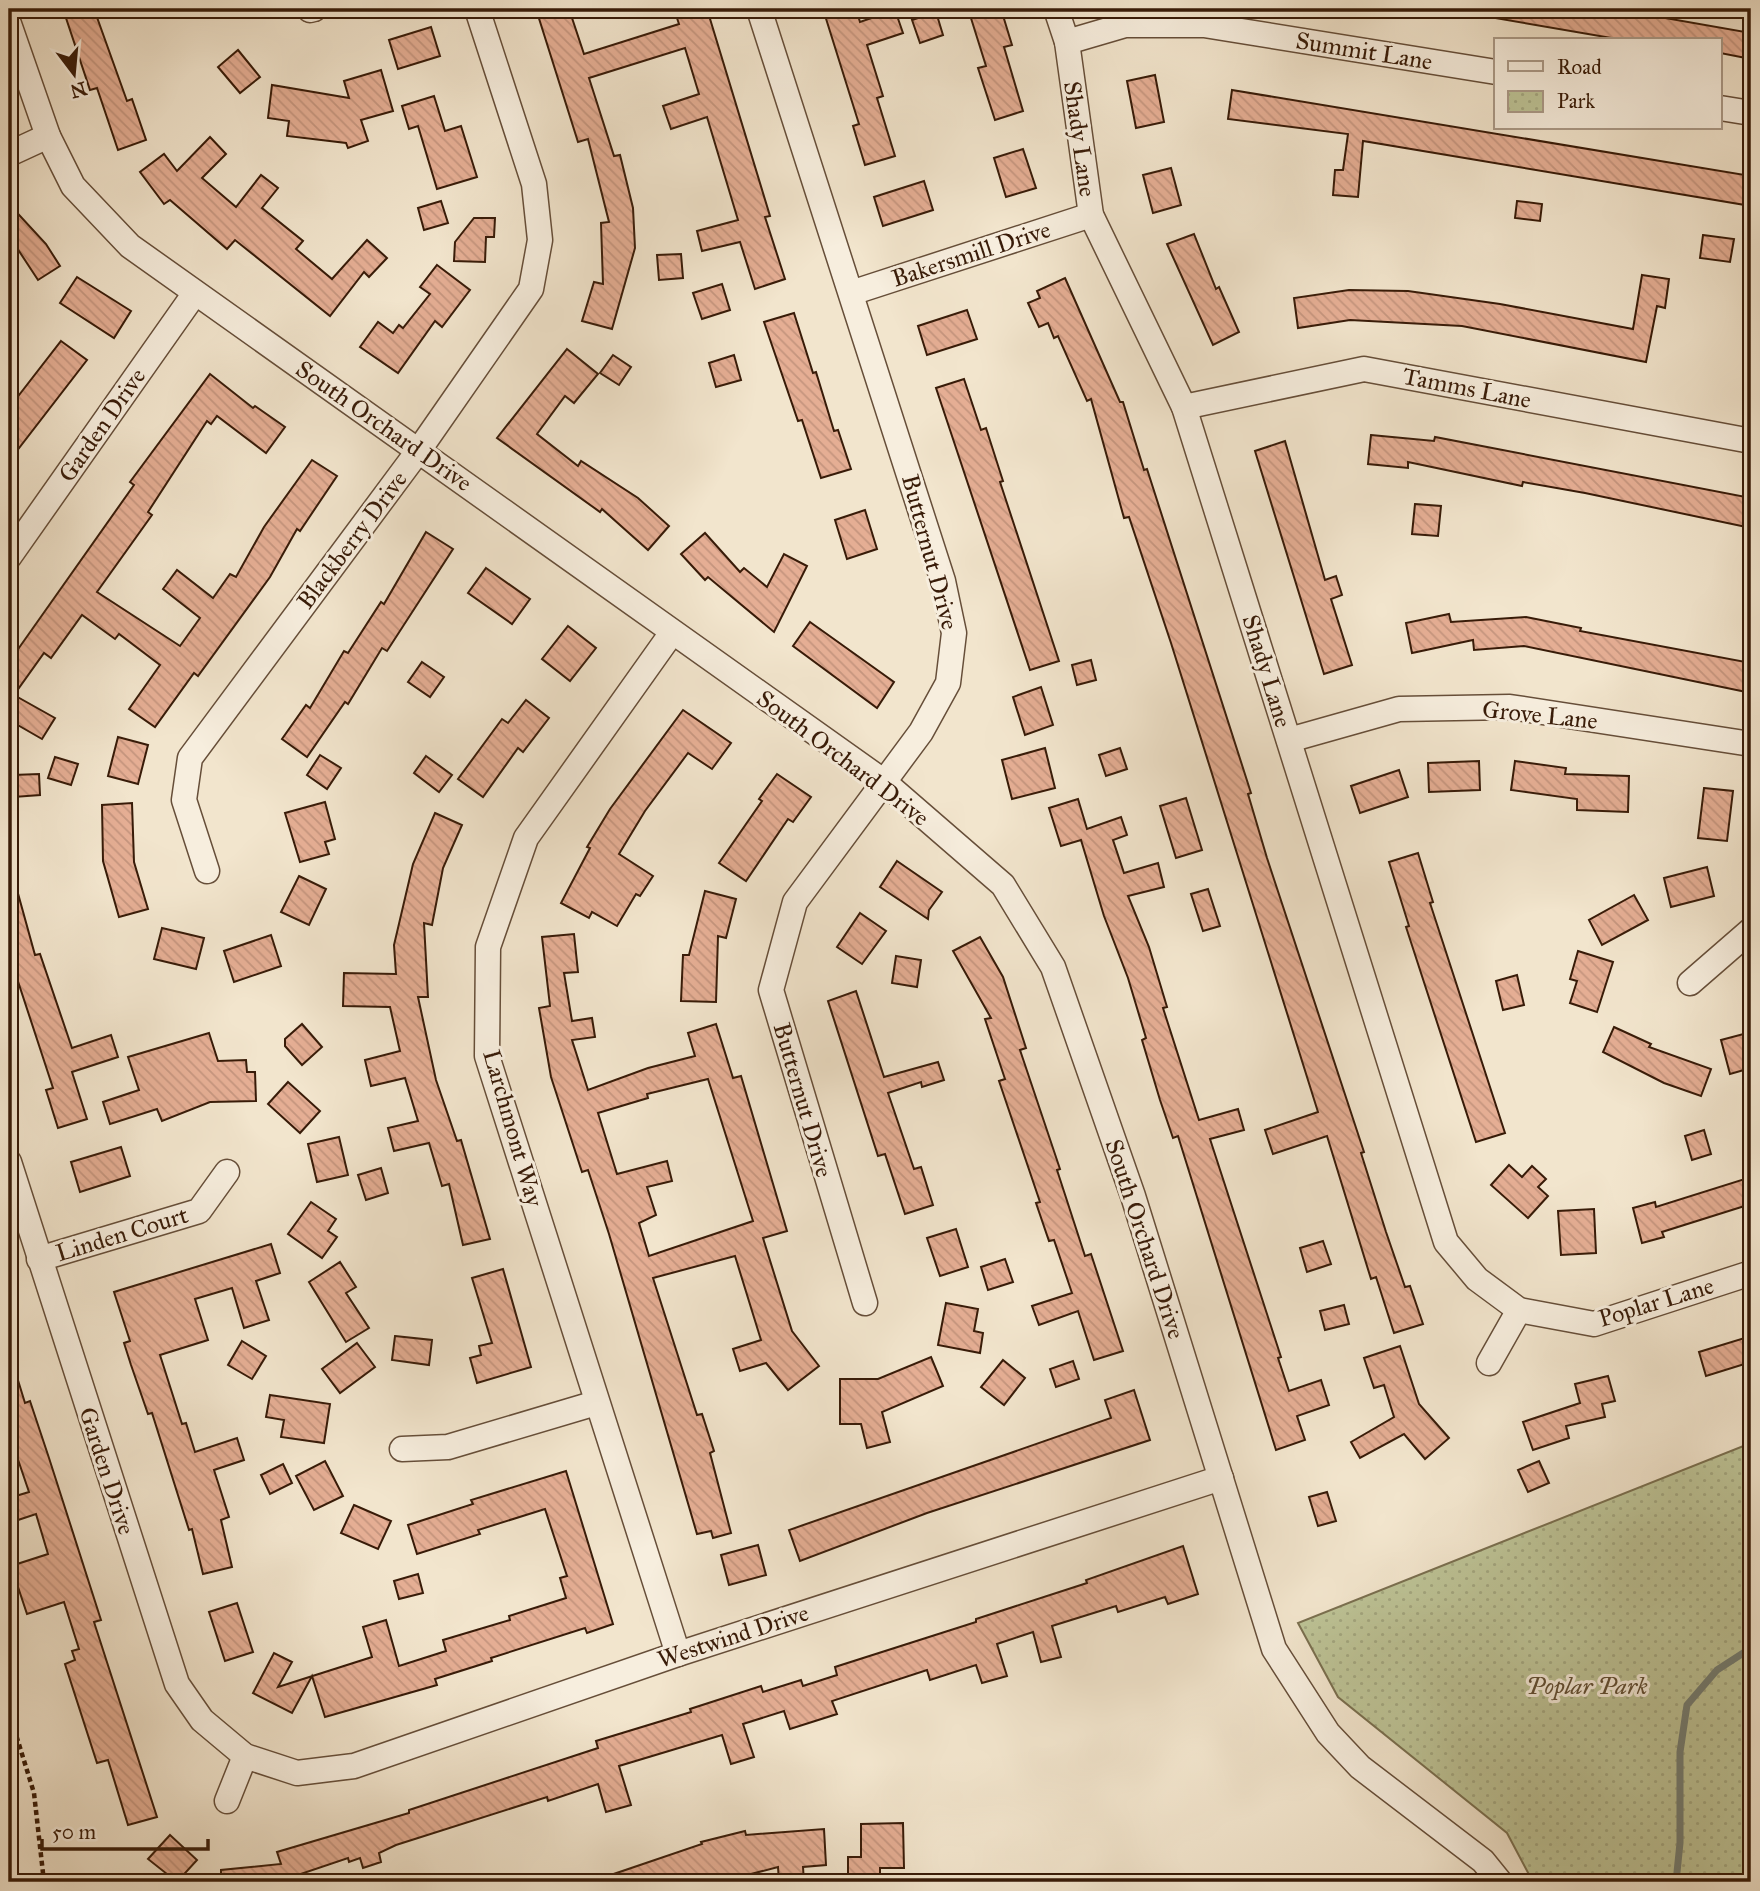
<svg xmlns="http://www.w3.org/2000/svg" width="1760" height="1891" viewBox="0 0 1760 1891" font-family="'IM FELL Great Primer',serif">
	<defs>
		<pattern id="park-dots" width="8" height="8" patternUnits="userSpaceOnUse" patternTransform="scale(1.75)"><rect width="8" height="8" fill="#bdc396"/><path d="M2 2h.1M6 6h.1" fill="none" stroke="#a3a780" stroke-width="1.8" stroke-linecap="round"/></pattern>
		<pattern id="building-back-hatch" width="6" height="6" patternUnits="userSpaceOnUse" patternTransform="scale(1.75)"><rect width="6" height="6" fill="#e5ae94"/><path d="M-1 5l2 2M0 0l6 6M5-1l2 2" fill="none" stroke="#c5957e"/></pattern>
	</defs>
	<rect width="100%" height="100%" fill="#f2e5cd"/>
	<filter id="stains"><feTurbulence type="fractalNoise" baseFrequency=".00286" numOctaves="4"/><feColorMatrix values="0 0 0 0 .2 0 0 0 0 .09 0 0 0 0 .02 0 0 0 .5 -.17"/></filter>
	<radialGradient id="worn" r=".72"><stop offset=".6" stop-color="#630" stop-opacity="0"/><stop offset="1" stop-color="#630" stop-opacity=".3"/></radialGradient>
	<polygon fill="url(#park-dots)" stroke="#7a6f4f" stroke-width="2" points="1751,1443 1751,1882 1533,1882 1507,1833 1338,1697 1298,1623"/>
	<g fill="none" stroke-linecap="round" stroke-linejoin="round">
		<polyline stroke="#737d73" stroke-width="7" points="1676,1882 1680,1843 1680,1752 1687,1705 1717,1670 1751,1648"/>
	</g>
	<g fill="url(#building-back-hatch)" stroke="#381b08" stroke-width="2" fill-rule="evenodd">
		<polygon points="63,9 94,9 127,101 132,99 146,140 118,150 97,88 90,90"/>
		<polygon points="536,9 569,9 584,54 679,24 674,9 707,9 770,216 765,217 785,279 755,289 740,242 702,251 697,231 738,220 707,117 671,129 663,106 699,94 685,48 589,78 614,156 620,155 633,208 635,248 612,329 582,321 594,282 603,284 601,223 609,222 588,139 578,142"/>
		<polygon points="823,9 856,9 860,22 895,10 903,33 867,45 883,96 877,98 895,156 865,165 853,126 859,124"/>
		<polygon points="992,9 1001,9 1012,45 1004,47 1023,111 995,120 978,68 986,66 970,15"/>
		<polygon points="1496,9 1614,9 1751,33 1751,59 1720,53 1720,40 1623,40 1495,18"/>
		<polygon points="936,12 943,35 920,43 912,20"/>
		<polygon points="431,27 440,56 398,69 389,40"/>
		<polygon points="238,50 260,77 240,93 218,67"/>
		<polygon points="381,70 393,111 361,120 368,141 348,148 346,143 287,136 289,121 268,118 272,85 349,98 344,81"/>
		<polygon points="1155,75 1164,122 1136,128 1127,81"/>
		<polygon points="1232,90 1751,176 1751,206 1363,141 1358,197 1333,195 1335,170 1343,170 1348,134 1228,119"/>
		<polygon points="434,96 445,131 461,126 477,177 437,189 418,126 409,129 402,106"/>
		<polygon points="210,137 226,154 202,178 236,207 261,175 278,188 262,208 303,241 296,249 332,279 367,240 387,258 369,277 364,272 330,316 235,240 227,249 170,200 164,204 140,172 164,154 177,171"/>
		<polygon points="1023,149 1036,188 1006,197 994,158"/>
		<polygon points="1171,168 1181,205 1153,213 1143,175"/>
		<polygon points="924,181 933,210 883,226 874,197"/>
		<polygon points="441,201 448,223 424,230 418,208"/>
		<polygon points="1517,201 1542,204 1540,221 1515,218"/>
		<polygon points="9,204 46,244 60,266 38,280 17,248 9,255"/>
		<polygon points="474,218 495,218 494,237 486,237 485,262 454,261 455,242"/>
		<polygon points="1194,234 1216,289 1219,287 1239,332 1213,345 1167,244"/>
		<polygon points="1703,235 1734,239 1730,262 1700,258"/>
		<polygon points="681,254 683,278 659,280 657,255"/>
		<polygon points="437,265 470,290 442,327 435,321 398,373 360,347 378,322 393,333 399,325 403,328 430,294 420,287"/>
		<polygon points="1642,275 1669,279 1665,308 1657,306 1646,362 1462,326 1350,320 1298,328 1294,298 1349,290 1408,291 1500,304 1633,329"/>
		<polygon points="77,277 131,311 114,338 60,303"/>
		<polygon points="1065,278 1120,402 1123,402 1144,470 1147,469 1251,793 1248,794 1267,858 1364,1152 1361,1153 1386,1232 1405,1287 1410,1286 1423,1324 1394,1333 1376,1277 1371,1279 1327,1136 1273,1154 1265,1130 1318,1112 1171,643 1129,517 1124,518 1091,399 1087,401 1058,336 1054,338 1048,323 1039,327 1028,303 1040,298 1037,291"/>
		<polygon points="722,284 730,310 702,319 693,293"/>
		<polygon points="967,310 977,339 927,355 918,326"/>
		<polygon points="794,313 813,373 816,372 834,431 838,430 851,469 821,478 802,420 798,421 764,322"/>
		<polygon points="61,341 87,360 9,461 9,408"/>
		<polygon points="567,349 598,374 574,403 565,396 537,434 578,466 581,461 638,498 669,526 648,550 602,509 600,512 497,438"/>
		<polygon points="613,355 631,367 619,385 600,373"/>
		<polygon points="734,355 741,380 716,387 709,363"/>
		<polygon points="210,374 253,408 255,406 285,427 266,453 217,416 211,424 207,421 148,512 152,515 97,592 180,646 200,618 163,589 177,570 213,598 230,574 236,577 264,527 312,460 337,476 300,531 297,529 270,577 198,676 194,673 155,727 129,709 160,665 119,634 115,639 82,615 51,658 44,653 14,695 55,718 42,739 9,720 9,662 134,485 130,482"/>
		<polygon points="964,379 981,430 986,428 1003,481 1000,482 1059,661 1030,670 936,388"/>
		<polygon points="1371,435 1434,441 1435,437 1751,498 1751,528 1585,493 1523,482 1522,486 1408,462 1408,468 1368,464"/>
		<polygon points="1285,441 1325,580 1336,576 1342,595 1331,599 1352,665 1324,674 1255,451"/>
		<polygon points="1415,504 1441,506 1438,536 1412,534"/>
		<polygon points="865,510 877,549 847,559 835,520"/>
		<polygon points="426,532 453,549 387,651 382,648 348,704 345,702 307,757 282,739 306,705 310,708 344,651 348,653 381,602 384,604"/>
		<polygon points="705,533 740,572 744,568 767,587 784,554 807,566 774,632 708,577 705,580 681,554"/>
		<polygon points="486,568 530,599 512,624 468,593"/>
		<polygon points="1449,614 1451,622 1526,617 1581,628 1580,631 1751,663 1751,693 1524,646 1474,650 1473,640 1412,653 1406,623"/>
		<polygon points="810,622 894,682 877,708 793,646"/>
		<polygon points="568,626 596,648 570,681 542,659"/>
		<polygon points="1091,660 1096,680 1077,685 1072,665"/>
		<polygon points="422,662 444,677 430,697 408,682"/>
		<polygon points="1041,687 1053,725 1025,735 1013,697"/>
		<polygon points="526,700 549,718 523,752 518,748 483,797 458,779 502,719 508,723"/>
		<polygon points="683,710 731,743 712,769 688,753 645,811 619,854 653,876 640,896 636,894 617,926 592,912 589,918 561,903 590,848 587,847 610,809"/>
		<polygon points="118,737 148,745 138,784 108,776"/>
		<polygon points="1045,748 1055,788 1012,799 1002,760"/>
		<polygon points="1120,748 1127,769 1106,776 1099,755"/>
		<polygon points="320,755 341,768 327,789 307,775"/>
		<polygon points="426,756 452,775 439,792 414,773"/>
		<polygon points="55,757 78,764 71,785 48,778"/>
		<polygon points="1479,761 1480,790 1429,792 1428,763"/>
		<polygon points="1515,761 1566,768 1565,774 1629,776 1628,812 1577,810 1577,799 1511,790"/>
		<polygon points="1399,770 1408,797 1360,813 1351,786"/>
		<polygon points="39,774 40,795 14,797 13,775"/>
		<polygon points="777,774 811,797 793,822 788,819 746,881 719,863 762,801 759,799"/>
		<polygon points="1704,788 1733,791 1727,841 1698,838"/>
		<polygon points="1186,798 1202,850 1176,858 1160,806"/>
		<polygon points="1078,799 1087,829 1121,817 1127,835 1113,840 1124,873 1158,863 1164,887 1128,896 1149,947 1167,1007 1163,1008 1199,1120 1238,1109 1244,1130 1210,1139 1281,1357 1278,1358 1289,1391 1321,1380 1329,1405 1297,1416 1305,1440 1276,1450 1178,1136 1173,1138 1160,1100 1142,1040 1146,1038 1128,978 1104,916 1081,840 1061,846 1049,808"/>
		<polygon points="325,802 335,839 325,842 329,854 300,862 285,813"/>
		<polygon points="132,803 134,862 148,909 119,917 103,861 102,805"/>
		<polygon points="435,813 462,825 443,868 432,925 424,923 428,997 418,997 436,1080 457,1141 461,1140 490,1239 463,1245 449,1184 442,1186 429,1143 394,1151 388,1128 418,1121 405,1078 371,1086 365,1060 400,1051 390,1007 343,1006 344,973 396,974 394,945 413,864"/>
		<polygon points="1418,853 1433,902 1430,903 1505,1133 1476,1142 1406,927 1409,926 1389,862"/>
		<polygon points="897,861 942,892 929,910 928,919 880,887"/>
		<polygon points="1707,867 1714,896 1671,907 1664,878"/>
		<polygon points="299,876 326,889 309,925 281,912"/>
		<polygon points="14,879 35,955 40,954 72,1048 111,1035 118,1057 72,1072 87,1119 58,1128 46,1090 53,1088 9,954 9,880"/>
		<polygon points="1208,889 1220,926 1203,931 1191,894"/>
		<polygon points="705,891 736,899 726,938 718,936 716,1002 681,1001 683,955 689,955"/>
		<polygon points="1634,895 1648,920 1602,945 1589,920"/>
		<polygon points="860,913 886,931 862,964 837,947"/>
		<polygon points="162,928 204,938 196,969 154,959"/>
		<path d="M574 934 578 972 564 973 572 1021 592 1018 595 1037 572 1040 588 1090 648 1068 695 1056 688 1033 716 1024 733 1078 741 1076 787 1231 763 1238 792 1331 819 1366 788 1390 766 1363 740 1371 733 1349 761 1340 735 1256 653 1278 697 1415 702 1414 714 1451 710 1453 731 1533 713 1538 711 1531 697 1534 609 1234 588 1170 582 1172 551 1077 539 1008 550 1006 542 937ZM708 1079 753 1221 649 1256 639 1223 656 1215 647 1187 672 1181 667 1161 617 1174 598 1113 648 1098 647 1094Z"/>
		<polygon points="271,935 281,966 234,982 224,951"/>
		<polygon points="980,937 1003,977 1026,1048 1020,1050 1060,1169 1057,1170 1085,1256 1091,1254 1123,1351 1094,1360 1078,1311 1039,1325 1032,1306 1072,1293 1054,1240 1049,1241 1036,1203 1040,1202 999,1081 1005,1079 985,1019 991,1018 953,951"/>
		<polygon points="1578,951 1613,962 1597,1012 1570,1003 1577,981 1570,979"/>
		<polygon points="896,956 921,960 917,987 892,983"/>
		<polygon points="1517,975 1524,1005 1503,1010 1496,981"/>
		<polygon points="856,991 884,1077 938,1062 944,1080 922,1087 921,1082 888,1093 914,1169 921,1167 933,1205 905,1214 885,1154 878,1156 828,1001"/>
		<polygon points="302,1024 322,1047 302,1065 285,1046 285,1039"/>
		<polygon points="1614,1027 1651,1044 1649,1047 1711,1069 1701,1096 1664,1083 1603,1052"/>
		<polygon points="1751,1032 1751,1068 1730,1074 1721,1040"/>
		<polygon points="209,1033 218,1061 246,1060 247,1072 255,1072 256,1101 210,1102 162,1121 157,1109 110,1124 103,1102 139,1090 128,1057"/>
		<polygon points="288,1082 320,1111 300,1133 268,1104"/>
		<polygon points="1704,1130 1711,1154 1692,1160 1685,1136"/>
		<polygon points="339,1137 348,1175 317,1182 308,1144"/>
		<polygon points="121,1147 130,1176 80,1192 71,1162"/>
		<polygon points="1509,1165 1522,1177 1532,1166 1546,1179 1538,1187 1548,1196 1528,1218 1491,1185"/>
		<polygon points="381,1168 388,1193 366,1200 358,1175"/>
		<polygon points="1751,1177 1751,1204 1662,1232 1664,1237 1642,1243 1633,1208 1655,1202 1656,1207"/>
		<polygon points="311,1202 336,1219 328,1231 337,1237 322,1258 288,1234"/>
		<polygon points="1594,1209 1596,1253 1561,1255 1558,1211"/>
		<polygon points="956,1229 968,1267 940,1276 927,1238"/>
		<polygon points="1323,1241 1331,1264 1307,1272 1300,1248"/>
		<polygon points="271,1244 280,1273 256,1281 269,1320 244,1328 232,1288 195,1299 208,1340 160,1355 182,1424 186,1423 195,1452 237,1438 244,1460 214,1470 229,1517 221,1520 232,1567 203,1574 192,1529 189,1530 152,1413 148,1414 131,1365 124,1343 130,1341 114,1292"/>
		<polygon points="1005,1259 1013,1282 988,1290 981,1267"/>
		<polygon points="340,1262 356,1287 346,1293 369,1328 346,1342 309,1282"/>
		<polygon points="503,1269 531,1367 477,1383 470,1358 481,1355 479,1346 492,1343 472,1278"/>
		<polygon points="946,1303 978,1309 974,1331 983,1333 980,1353 938,1345"/>
		<polygon points="1344,1305 1349,1324 1325,1330 1320,1311"/>
		<polygon points="395,1336 432,1340 429,1365 392,1360"/>
		<polygon points="1751,1336 1751,1362 1706,1376 1699,1352"/>
		<polygon points="242,1341 266,1356 252,1379 228,1365"/>
		<polygon points="357,1343 375,1367 340,1393 322,1369"/>
		<polygon points="1400,1346 1419,1404 1449,1438 1425,1459 1404,1434 1360,1458 1351,1442 1394,1417 1384,1385 1374,1388 1364,1358"/>
		<polygon points="931,1357 943,1386 882,1412 890,1442 867,1448 861,1424 840,1424 840,1379 878,1379"/>
		<polygon points="1003,1360 1025,1378 1004,1405 981,1387"/>
		<polygon points="1073,1361 1079,1379 1056,1387 1050,1369"/>
		<polygon points="13,1364 25,1403 30,1401 49,1458 101,1620 94,1622 157,1817 128,1825 108,1760 97,1763 65,1664 75,1660 72,1651 79,1649 64,1602 27,1614 11,1566 48,1554 36,1514 9,1523 9,1498 29,1492 9,1433 9,1365"/>
		<polygon points="1608,1376 1615,1401 1602,1404 1605,1417 1566,1426 1569,1438 1533,1450 1523,1422 1580,1403 1575,1384"/>
		<polygon points="1134,1390 1150,1440 927,1513 800,1561 789,1530 1111,1418 1105,1400"/>
		<polygon points="270,1395 330,1404 324,1443 281,1437 284,1420 266,1417"/>
		<polygon points="325,1461 343,1496 314,1510 296,1476"/>
		<polygon points="1539,1461 1549,1483 1528,1492 1518,1470"/>
		<polygon points="283,1464 292,1483 270,1494 261,1475"/>
		<polygon points="566,1471 613,1624 587,1633 585,1628 491,1658 492,1661 435,1679 437,1685 325,1717 312,1676 292,1713 253,1693 274,1653 292,1662 278,1687 372,1657 363,1627 386,1620 399,1666 446,1651 443,1640 510,1620 509,1616 566,1598 560,1578 567,1576 545,1509 478,1530 480,1534 417,1554 408,1525 473,1504 471,1500"/>
		<polygon points="1327,1492 1336,1521 1318,1526 1309,1497"/>
		<polygon points="354,1505 391,1521 378,1549 341,1533"/>
		<polygon points="758,1545 766,1575 729,1585 721,1555"/>
		<polygon points="1183,1546 1198,1594 1168,1604 1165,1597 1118,1612 1116,1606 1052,1626 1061,1657 1041,1662 1033,1632 997,1644 1007,1676 982,1683 976,1665 930,1680 927,1670 832,1701 837,1714 790,1729 784,1711 743,1724 754,1757 731,1764 722,1735 619,1766 631,1805 606,1812 598,1784 548,1801 547,1797 396,1845 379,1853 381,1862 363,1868 360,1858 349,1862 348,1858 277,1882 221,1882 221,1870 281,1864 277,1852 409,1813 409,1810 598,1748 596,1741 691,1712 690,1709 761,1686 763,1692 801,1680 803,1686 837,1675 835,1667 976,1622 976,1619 1087,1583 1086,1580"/>
		<polygon points="418,1574 423,1593 399,1599 394,1581"/>
		<polygon points="237,1603 253,1652 225,1661 209,1612"/>
		<polygon points="903,1823 904,1868 880,1868 880,1881 848,1882 848,1857 861,1857 861,1824"/>
		<polygon points="824,1829 826,1865 803,1867 804,1882 779,1882 778,1867 732,1879 733,1882 600,1882 599,1879 702,1844 701,1842 745,1831 746,1835"/>
		<polygon points="170,1835 197,1860 177,1882 148,1859"/>
	</g>
	<g fill="none" stroke-linecap="round" stroke-linejoin="round">
		<g stroke="#664e39" stroke-width="27">
			<g id="minor">
				<polyline points="759,9 943,581 954,633 948,683 921,732 795,902 771,990 865,1303"/>
				<polyline points="1056,9 1067,42 1091,215 1184,407 1446,1242 1477,1279 1519,1310 1594,1324 1751,1273"/>
				<polyline points="310,10 314,9"/>
				<polyline points="9,24 48,136 73,186 130,246 883,781 1003,885 1053,967 1133,1196 1274,1649 1328,1733 1360,1767 1483,1861 1500,1882"/>
				<polyline points="1067,42 1125,25 1204,25 1496,72"/>
				<polyline points="1720,108 1751,113"/>
				<polyline points="9,154 48,136"/>
				<polyline points="851,293 1091,215"/>
				<polyline points="1184,407 1364,369 1751,441"/>
				<polyline points="9,557 195,293"/>
				<polyline points="671,634 526,838 488,947 487,1056 678,1654"/>
				<polyline points="1289,740 1399,709 1510,707 1751,744"/>
				<polyline points="207,871 184,800 190,758 419,450 531,289 540,240 534,184 477,9"/>
				<polyline points="1690,983 1751,930"/>
				<polyline points="9,1162 177,1684 202,1720 245,1756 297,1773 354,1766 678,1654 1221,1478"/>
				<polyline points="39,1259 199,1211 227,1172"/>
				<polyline points="1489,1363 1519,1310"/>
				<polyline points="402,1449 448,1447 596,1403"/>
				<polyline points="227,1801 245,1756"/>
			</g>
		</g>
		<polyline stroke="#381b08" stroke-width="4.5" stroke-dasharray="5 3.5" stroke-linecap="butt" points="9,1712 34,1793 44,1882"/>
		<use href="#minor" stroke="#f7eede" stroke-width="24"/>
	</g>
	<g text-anchor="middle" dominant-baseline="central" stroke-width="6" stroke-linejoin="round" paint-order="stroke">
		<g font-size="24" fill="#381b08" stroke="#f7eede">
			<text transform="translate(1364 51) rotate(9)">Summit Lane</text>
			<text transform="translate(1080 139) rotate(82)">Shady Lane</text>
			<text transform="translate(971 254) rotate(-18)">Bakersmill Drive</text>
			<text transform="translate(1467 388) rotate(11)">Tamms Lane</text>
			<text transform="translate(102 425) rotate(-55)">Garden Drive</text>
			<text transform="translate(384 426) rotate(35)">South Orchard Drive</text>
			<text transform="translate(352 540) rotate(-53)">Blackberry Drive</text>
			<text transform="translate(930 552) rotate(75)">Butternut Drive</text>
			<text transform="translate(1267 671) rotate(73)">Shady Lane</text>
			<text transform="translate(1540 715) rotate(6)">Grove Lane</text>
			<text transform="translate(843 758) rotate(37)">South Orchard Drive</text>
			<text transform="translate(803 1100) rotate(74)">Butternut Drive</text>
			<text transform="translate(513 1128) rotate(74)">Larchmont Way</text>
			<text transform="translate(122 1234) rotate(-17)">Linden Court</text>
			<text transform="translate(1145 1239) rotate(72)">South Orchard Drive</text>
			<text transform="translate(1656 1302) rotate(-17)">Poplar Lane</text>
			<text transform="translate(107 1471) rotate(72)">Garden Drive</text>
			<text transform="translate(733 1636) rotate(-18)">Westwind Drive</text>
		</g>
		<g font-size="24" font-style="italic" fill="#604d33" stroke="#f7eede">
			<text x="1587" y="1686">Poplar Park</text>
		</g>
	</g>
	<rect width="1760" height="1891" fill="none" stroke="#f2e5cd" stroke-width="35"/>
	<rect x="10" y="10" width="1739" height="1870" fill="none" stroke="#381b08" stroke-width="3.5"/>
	<rect x="18" y="18" width="1725" height="1856" fill="none" stroke="#381b08" stroke-width="2"/>
	<rect x="1494" y="38" width="228" height="91" fill="#f7eede" stroke="#ab9a88" stroke-width="2"/>
	<rect x="1508" y="61" width="35" height="10" fill="#f7eede" stroke="#ab9a88" stroke-width="2"/>
	<text x="1557" y="74" font-size="21" fill="#381b08">Road</text>
	<rect x="1508" y="91" width="35" height="21" fill="url(#park-dots)" stroke="#ab9a88" stroke-width="2"/>
	<text x="1557" y="108" font-size="21" fill="#381b08">Park</text>
	<g transform="translate(74 74) rotate(164)" stroke="#f7eede" stroke-width="5" paint-order="stroke">
	<path d="M0-5L12 26L0 18L-12 26Z" fill="#381b08"/>
	<text y="-10" font-size="19" font-weight="bold" text-anchor="middle" fill="#381b08">N</text>
	</g>
	<path d="M42 1839v10h166v-10" fill="none" stroke="#381b08" stroke-width="3.5"/>
	<text x="52" y="1839" font-size="21" fill="#381b08" stroke="#f7eede" stroke-width="5" paint-order="stroke">50 m</text>
	<rect width="100%" height="100%" filter="url(#stains)"/>
	<rect width="100%" height="100%" fill="url(#worn)"/>
</svg>
